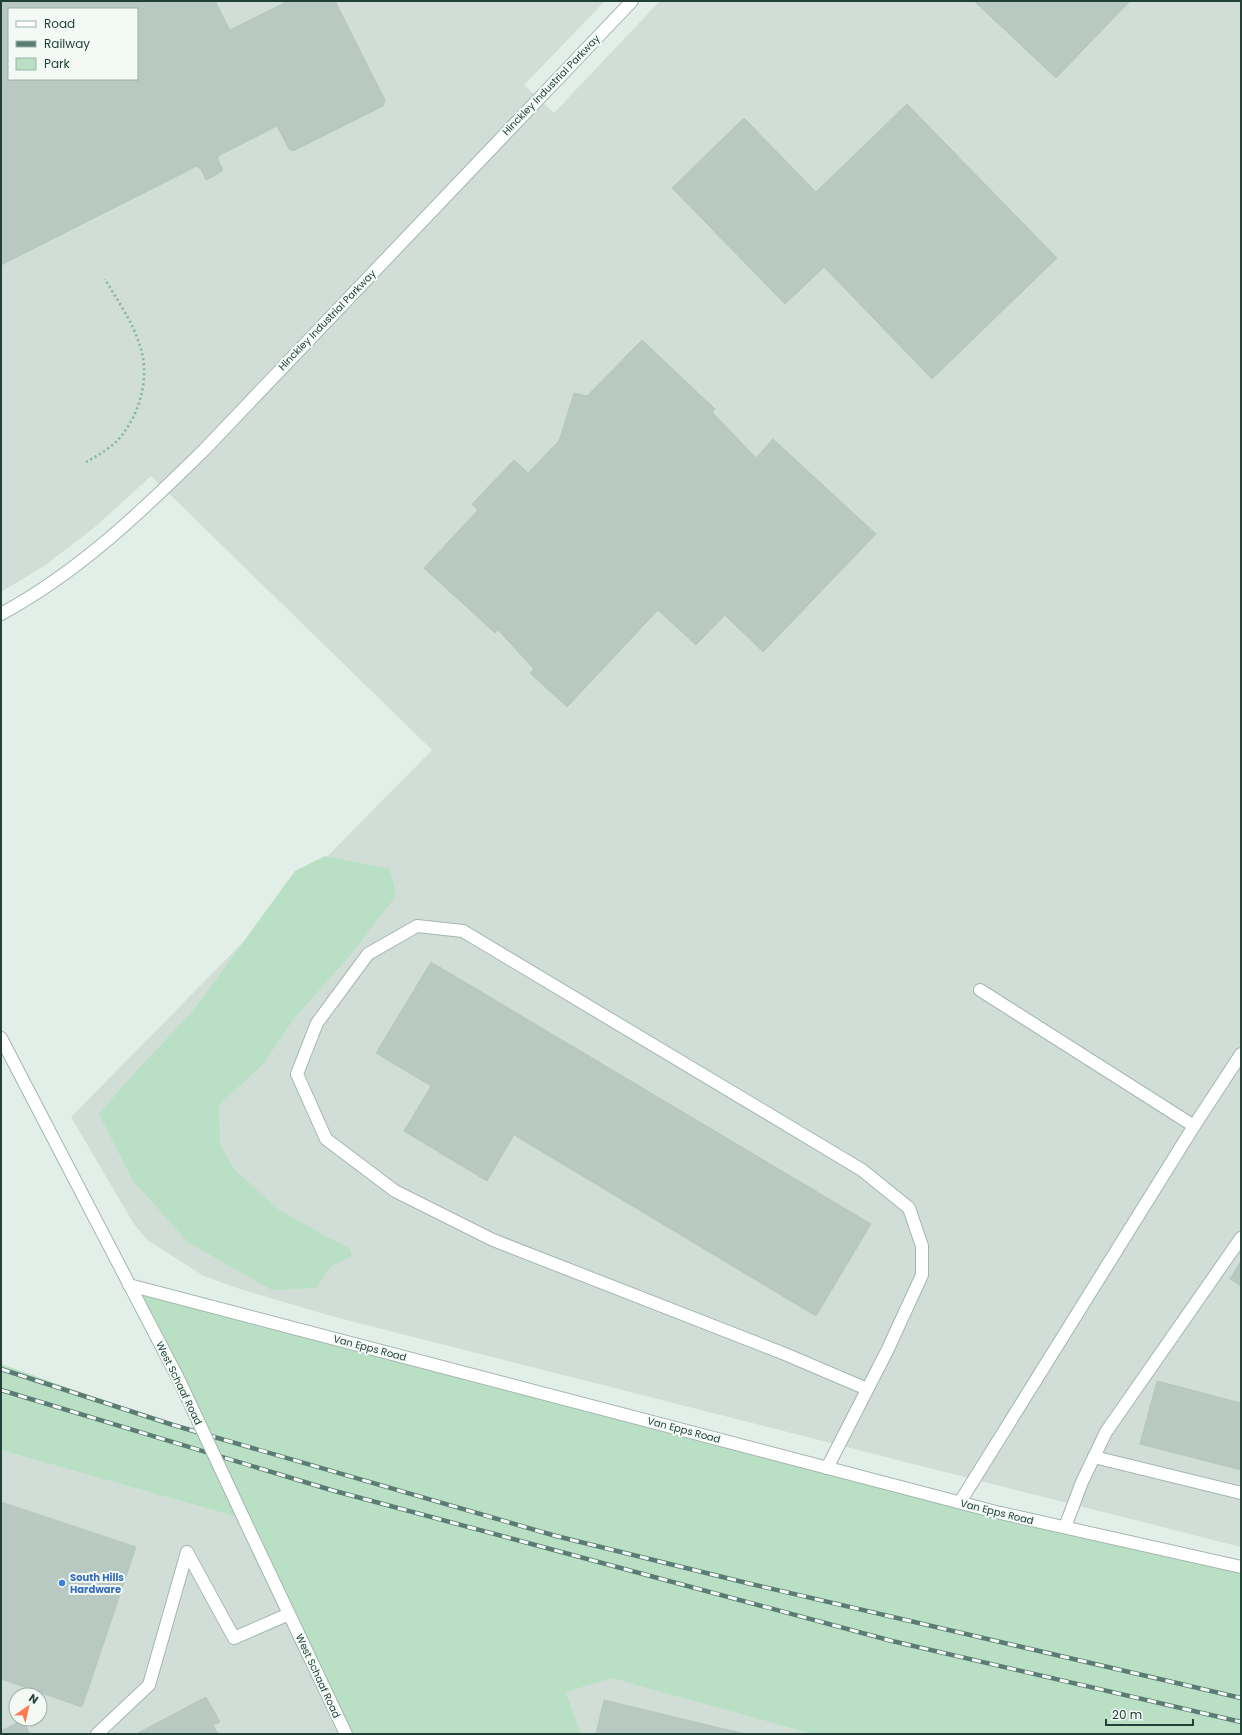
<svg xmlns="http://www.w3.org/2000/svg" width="1242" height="1735" viewBox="0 0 1242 1735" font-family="Poppins,sans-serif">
	<rect width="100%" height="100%" fill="#e2eee8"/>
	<g fill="#d0ded7" fill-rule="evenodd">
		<path d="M1 1H605L524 85 554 113 660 1H1241V1547L335 1317 243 1290 204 1276 147 1240 134 1224 71 1117 432 750 151 476 95 527 44 566 1 592ZM9 9H137V79H9Z"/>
		<path d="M1 1450 244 1519 346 1734H1ZM16 1695H40V1719H16Z"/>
		<polygon points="612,1677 812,1734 581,1734 566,1692"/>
	</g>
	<g fill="#b9e0c4">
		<polygon points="325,856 390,869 396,896 348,958 295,1017 263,1064 219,1105 220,1144 234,1169 278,1209 325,1236 350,1248 352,1256 331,1266 316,1288 272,1290 189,1243 133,1181 99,1114 138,1069 193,1011 295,871"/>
		<polygon points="129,1285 996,1512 1241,1567 1241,1734 812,1734 612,1678 566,1692 581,1734 346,1734 244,1519 1,1450 1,1364 173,1425 206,1438"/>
	</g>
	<g fill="#b7c9c1" stroke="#b4c8c0" fill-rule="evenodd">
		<path d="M1 1H215L230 30 288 1H335L385 100 383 106 293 151 289 149 277 126 218 156V160L223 170 214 176 206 180 201 169 197 166 1 265ZM9 9H137V79H9Z"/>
		<polygon points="974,1 1130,1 1056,78"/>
		<polygon points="907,104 1057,258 932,379 824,267 785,304 672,188 744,118 816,192"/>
		<polygon points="642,340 715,409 712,412 756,458 773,439 876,534 763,652 725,615 696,645 658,610 567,707 530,673 534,669 498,630 495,633 424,568 478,510 472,504 514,460 528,473 559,441 574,393 587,396"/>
		<polygon points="431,962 871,1224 816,1316 514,1135 487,1181 404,1131 431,1086 376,1053"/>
		<polygon points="1241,1261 1241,1286 1230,1279"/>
		<polygon points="1157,1381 1241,1403 1241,1470 1140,1444"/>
		<polygon points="1,1502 136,1547 82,1707 1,1679"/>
		<polygon points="206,1697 220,1722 213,1725 218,1734 139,1734 138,1733"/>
		<polygon points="604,1700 745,1734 596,1734"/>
		<polygon points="23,1720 30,1734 1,1734 1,1731"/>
	</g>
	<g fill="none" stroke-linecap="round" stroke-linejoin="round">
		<g stroke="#a4b6b0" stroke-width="14">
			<g id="service">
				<polyline points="980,990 1194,1126"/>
				<polyline points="1094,1457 1241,1493"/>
				<polyline points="827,1468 887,1351 922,1275 922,1246 909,1208 862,1170 463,931 417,926 368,954 317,1023 297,1074 326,1139 395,1191 493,1240 785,1354 867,1389"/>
				<polyline points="960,1502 1194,1126 1241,1054"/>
				<polyline points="1065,1527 1082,1482 1106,1432 1241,1238"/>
				<polyline points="97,1734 149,1685 187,1552 234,1638 289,1614"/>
			</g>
		</g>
		<g stroke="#a4b6b0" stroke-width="14">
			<polyline id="minor" points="129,1285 996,1512 1241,1567"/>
		</g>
		<g stroke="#a4b6b0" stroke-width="14">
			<g id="tertiary">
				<path d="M1 614C80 571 141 512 204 450L632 1"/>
				<polyline points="1,1038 179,1380"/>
				<polyline points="244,1519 346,1734"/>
			</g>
		</g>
		<path stroke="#80b4a3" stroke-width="2.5" stroke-dasharray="2 3" stroke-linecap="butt" d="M86 462C99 455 113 447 122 435 141 411 150 375 140 346 133 322 117 300 105 279"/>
		<use href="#service" stroke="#fff" stroke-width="12"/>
		<use href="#minor" stroke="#fff" stroke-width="12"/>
		<use href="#tertiary" stroke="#fff" stroke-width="12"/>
		<g stroke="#5b7c73" stroke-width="4.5">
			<g id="rail">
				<polyline points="1,1369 173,1425 556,1536 751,1584 1241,1698"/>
				<polyline points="1,1390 331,1490 892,1641 1241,1722"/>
			</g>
		</g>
		<use href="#rail" stroke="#f3faf6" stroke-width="3" stroke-dasharray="9" stroke-linecap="butt"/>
		<g stroke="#a4b6b0" stroke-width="14" stroke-linecap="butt">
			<polyline id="tertiary-bridge" points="179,1380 244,1519"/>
		</g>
		<use href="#tertiary-bridge" stroke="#fff" stroke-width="12"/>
	</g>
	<circle fill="#3f7fe0" stroke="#f3faf6" stroke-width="1.5" cx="62" cy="1583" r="4"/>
	<g text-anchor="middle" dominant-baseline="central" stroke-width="4" stroke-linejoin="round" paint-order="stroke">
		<g font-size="10" fill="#204038" stroke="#f3faf6">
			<text transform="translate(551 85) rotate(-46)">Hinckley Industrial Parkway</text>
			<text transform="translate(327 320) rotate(-46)">Hinckley Industrial Parkway</text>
			<text transform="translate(370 1348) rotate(15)">Van Epps Road</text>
			<text transform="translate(179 1383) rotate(64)">West Schaaf Road</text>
			<text transform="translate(684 1430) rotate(15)">Van Epps Road</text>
			<text transform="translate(997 1512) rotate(14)">Van Epps Road</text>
			<text transform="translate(318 1676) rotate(65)">West Schaaf Road</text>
		</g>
		<g font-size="10" font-weight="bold" fill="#366cbe" stroke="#f3faf6" text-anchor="start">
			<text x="70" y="1577">South Hills<tspan x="70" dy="12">Hardware</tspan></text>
		</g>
	</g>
	<rect width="1242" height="1735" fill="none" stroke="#204038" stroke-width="4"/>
	<rect x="8" y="8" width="130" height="72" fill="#f3faf6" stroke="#9fb0aa"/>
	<rect x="16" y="21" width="20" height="6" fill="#ffffff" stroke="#9fb0aa"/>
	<text x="44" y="28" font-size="12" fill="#204038">Road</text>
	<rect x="16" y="41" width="20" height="6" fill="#5b7c73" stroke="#9fb0aa"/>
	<text x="44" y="48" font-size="12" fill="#204038">Railway</text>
	<rect x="16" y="58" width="20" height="12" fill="#b9e0c4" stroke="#9fb0aa"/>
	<text x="44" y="68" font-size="12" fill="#204038">Park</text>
	<g transform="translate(28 1707) rotate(34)"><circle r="19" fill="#f3faf6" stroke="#9fb0aa"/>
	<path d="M0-3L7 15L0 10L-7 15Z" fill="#fd7b51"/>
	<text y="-6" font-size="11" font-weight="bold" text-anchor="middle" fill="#204038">N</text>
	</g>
	<path d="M1106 1719v6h87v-6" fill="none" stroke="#204038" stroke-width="2"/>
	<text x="1112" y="1719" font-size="12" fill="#204038" stroke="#f3faf6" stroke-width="3" paint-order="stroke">20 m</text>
</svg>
